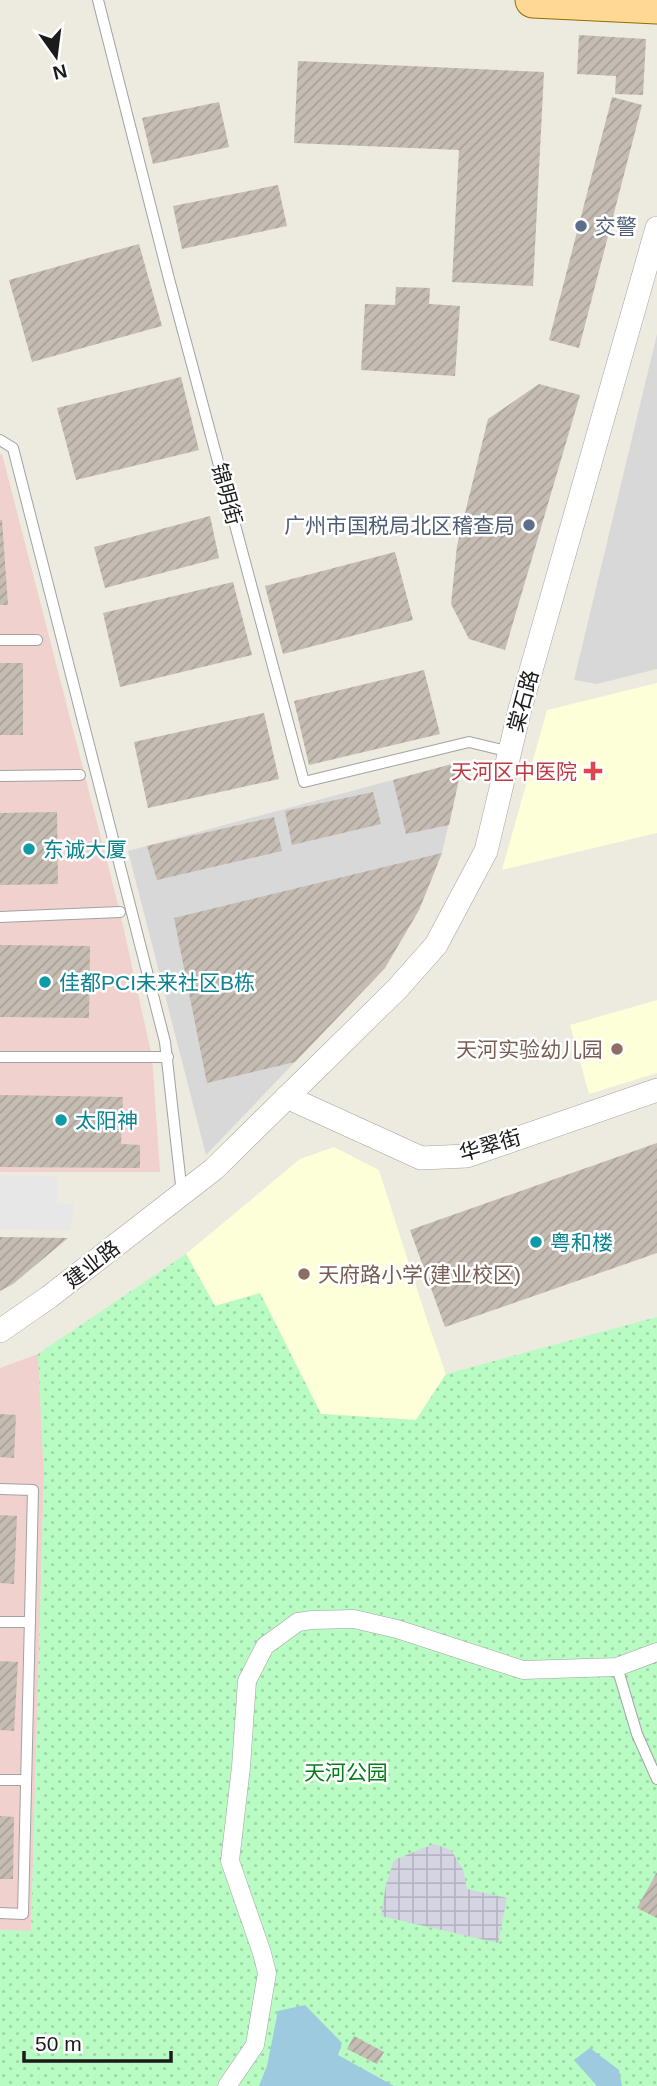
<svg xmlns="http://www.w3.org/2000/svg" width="657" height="2086" viewBox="0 0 657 2086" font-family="Arial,'Noto Sans SC',sans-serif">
	<defs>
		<pattern id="park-dots" width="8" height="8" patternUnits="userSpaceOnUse" patternTransform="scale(1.75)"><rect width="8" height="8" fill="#b8fbc3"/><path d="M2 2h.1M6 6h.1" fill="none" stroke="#9ed7a7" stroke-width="1.8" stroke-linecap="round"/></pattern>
		<pattern id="plaza-grid" width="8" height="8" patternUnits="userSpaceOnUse" patternTransform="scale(1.75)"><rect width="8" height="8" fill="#d5d4e3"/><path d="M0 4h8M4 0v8" fill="none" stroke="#b6b5c2"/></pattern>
		<pattern id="building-hatch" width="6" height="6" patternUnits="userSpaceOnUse" patternTransform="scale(1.75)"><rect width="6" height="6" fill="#c5bcb3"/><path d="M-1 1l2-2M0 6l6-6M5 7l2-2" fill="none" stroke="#a9a199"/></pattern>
	</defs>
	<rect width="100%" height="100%" fill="#edeadf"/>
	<g fill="#d9d8d8">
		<polygon points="657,334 657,669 597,684 574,680"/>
		<polygon points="463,761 442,853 419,910 385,968 206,1155 128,851"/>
	</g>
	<g fill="#f0d1cd">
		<polygon points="0,454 2,454 120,912 152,1057 160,1172 0,1172"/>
		<polygon points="38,1354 44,1475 31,1931 0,1930 0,1368"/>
	</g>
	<g fill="#fcffd7">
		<polygon points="657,683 657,833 502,870 547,710"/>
		<polygon points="657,1000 657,1073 589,1094 570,1025"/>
		<polygon points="334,1147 379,1170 426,1317 446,1374 416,1420 321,1414 260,1293 215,1306 186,1254 300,1159"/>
	</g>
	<polygon fill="url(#park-dots)" points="186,1254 215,1306 260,1293 321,1414 416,1420 446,1374 657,1317 657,2086 0,2086 0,1930 31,1931 44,1475 38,1354"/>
	<polygon fill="#e7e7e7" points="0,1175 57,1176 57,1204 74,1204 70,1230 0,1229"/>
	<polygon fill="url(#plaza-grid)" points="434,1844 451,1850 463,1870 467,1889 507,1898 498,1943 381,1916 386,1885 394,1860"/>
	<g fill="#9dcade">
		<polygon points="305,2005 342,2043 338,2055 394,2086 259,2086 267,2066 278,2011"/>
		<polygon points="590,2048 619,2070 622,2086 597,2086 574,2060"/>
	</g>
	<g fill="url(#building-hatch)">
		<polygon points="579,35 646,39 643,95 615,94 616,76 577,74"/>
		<polygon points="298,61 544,72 533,286 452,282 459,150 294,143"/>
		<polygon points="612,97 642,105 579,348 549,340"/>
		<polygon points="219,102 229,147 153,164 142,118"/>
		<polygon points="278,185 287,226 182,249 173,206"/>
		<polygon points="139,244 162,326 32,362 9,280"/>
		<polygon points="396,287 430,288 429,304 460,306 455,376 361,370 365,304 395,305"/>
		<polygon points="181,377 199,450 76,480 57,408"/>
		<polygon points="539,384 580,395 505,650 469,639 451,604 457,546 488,419"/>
		<polygon points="210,516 219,558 105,588 94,547"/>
		<polygon points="0,520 2,520 8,605 0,605"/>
		<polygon points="395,552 413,620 283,654 265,586"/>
		<polygon points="233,582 252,655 120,687 103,613"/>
		<rect x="0" y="663" width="23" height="72"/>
		<polygon points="424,670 440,734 309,765 294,701"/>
		<polygon points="264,713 279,779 148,808 134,742"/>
		<polygon points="463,761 449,825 406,834 393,780"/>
		<polygon points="373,792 381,824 292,845 285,811"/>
		<polygon points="57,812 58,884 0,885 0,813"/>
		<polygon points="274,817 282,851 157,880 147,846"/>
		<polygon points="442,853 419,910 385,968 295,1062 207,1083 174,918"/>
		<polygon points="0,945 90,946 89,1018 0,1017"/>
		<polygon points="0,1095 123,1097 121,1144 140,1145 140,1168 0,1167"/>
		<polygon points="657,1143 657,1253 445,1327 410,1230"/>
		<polygon points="0,1237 68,1238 13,1284 0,1291"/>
		<polygon points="0,1414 16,1415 14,1458 0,1457"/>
		<polygon points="0,1515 17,1516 14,1584 0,1583"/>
		<polygon points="0,1661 18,1662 14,1731 0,1730"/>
		<polygon points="0,1816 14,1817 13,1879 0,1879"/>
		<polygon points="657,1872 657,1918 637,1908"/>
		<polygon points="354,2036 384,2052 377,2064 347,2049"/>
	</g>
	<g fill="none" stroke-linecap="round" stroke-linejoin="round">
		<g stroke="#a2a2a2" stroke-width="12">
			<g id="service">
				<polyline points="98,0 169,279 304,782 469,742 510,752"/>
				<polyline points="0,440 13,448 165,1042 182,1194"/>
				<polyline points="0,640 37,640"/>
				<polyline points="0,776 80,775"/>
				<polyline points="0,917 120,912"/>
				<polyline points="0,1057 168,1057"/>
				<polyline points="0,1489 33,1490 23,1914 0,1913"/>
				<polyline points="0,1622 30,1622"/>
				<polyline points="617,1667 637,1734 657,1779"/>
				<polyline points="0,1780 26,1780"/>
			</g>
		</g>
		<g stroke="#a2a2a2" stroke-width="19">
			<polyline id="pedestrian" points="227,2086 255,2045 267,1973 262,1953 230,1861 241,1767 247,1681 265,1646 298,1622 312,1620 354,1619 397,1629 523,1670 617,1667 657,1652"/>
		</g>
		<g stroke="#a2a2a2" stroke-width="24">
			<g id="minor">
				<polyline points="287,1097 421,1158 467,1156 657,1090"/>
				<polyline points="0,1331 49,1297 214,1169 397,989 436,945 486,851 520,709 657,228"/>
			</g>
		</g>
		<g stroke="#926d00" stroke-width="37">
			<polyline id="primary" points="533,0 657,6"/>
		</g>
		<use href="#service" stroke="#fff" stroke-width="10"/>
		<use href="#pedestrian" stroke="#fff" stroke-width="18"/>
		<use href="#minor" stroke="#fff" stroke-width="23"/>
		<use href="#primary" stroke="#ffd993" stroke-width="35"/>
	</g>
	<g fill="#5c6f8a" stroke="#fff" stroke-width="2.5">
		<circle cx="581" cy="226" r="7"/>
		<circle cx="529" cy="525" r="7"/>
	</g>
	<path fill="#e0444e" stroke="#fff" stroke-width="2.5" d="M589.5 760.5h7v7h7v7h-7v7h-7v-7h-7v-7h7z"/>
	<g fill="#0f9aa8" stroke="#fff" stroke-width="2.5">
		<circle cx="29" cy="849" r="7"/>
		<circle cx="45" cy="982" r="7"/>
		<circle cx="61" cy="1120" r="7"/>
		<circle cx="536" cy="1242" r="7"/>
	</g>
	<g fill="#8d6e63" stroke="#fff" stroke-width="2.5">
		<circle cx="617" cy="1049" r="7"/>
		<circle cx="304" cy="1274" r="7"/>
	</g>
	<g text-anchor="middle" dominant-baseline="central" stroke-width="5" stroke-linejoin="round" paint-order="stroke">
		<g font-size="21" fill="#4e5e75" stroke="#fff" text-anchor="start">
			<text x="595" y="226">交警</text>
			<text x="515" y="525" text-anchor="end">广州市国税局北区稽查局</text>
		</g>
		<g font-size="21" fill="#1b1b1b" stroke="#fff">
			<text transform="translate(227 494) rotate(75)">锦明街</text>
			<text transform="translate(523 701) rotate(-75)">棠石路</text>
			<text transform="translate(490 1145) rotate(-16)">华翠街</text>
			<text transform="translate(92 1264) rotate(-38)">建业路</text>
		</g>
		<g font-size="21" fill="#be3a42" stroke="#fff" text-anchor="end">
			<text x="577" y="771">天河区中医院</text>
		</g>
		<g font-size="21" fill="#0d838f" stroke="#fff" text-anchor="start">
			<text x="43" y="849">东诚大厦</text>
			<text x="59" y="982">佳都PCI未来社区B栋</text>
			<text x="75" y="1120">太阳神</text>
			<text x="550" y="1242">粤和楼</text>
		</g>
		<g font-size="21" fill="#785e54" stroke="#fff" text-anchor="end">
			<text x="603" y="1049">天河实验幼儿园</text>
			<text x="318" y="1274" text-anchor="start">天府路小学(建业校区)</text>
		</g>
		<g font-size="21" fill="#067c19" stroke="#fff">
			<text x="346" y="1772">天河公园</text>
		</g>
	</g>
	<g transform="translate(56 56) rotate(166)" stroke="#ffffff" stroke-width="5" paint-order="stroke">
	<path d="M0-5L12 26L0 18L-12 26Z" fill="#1b1b1b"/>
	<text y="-10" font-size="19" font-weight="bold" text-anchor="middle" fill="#1b1b1b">N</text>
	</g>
	<path d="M24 2051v10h147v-10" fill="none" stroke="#1b1b1b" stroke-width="3.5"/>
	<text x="35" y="2051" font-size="21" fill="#1b1b1b" stroke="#ffffff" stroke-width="5" paint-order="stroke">50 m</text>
</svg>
